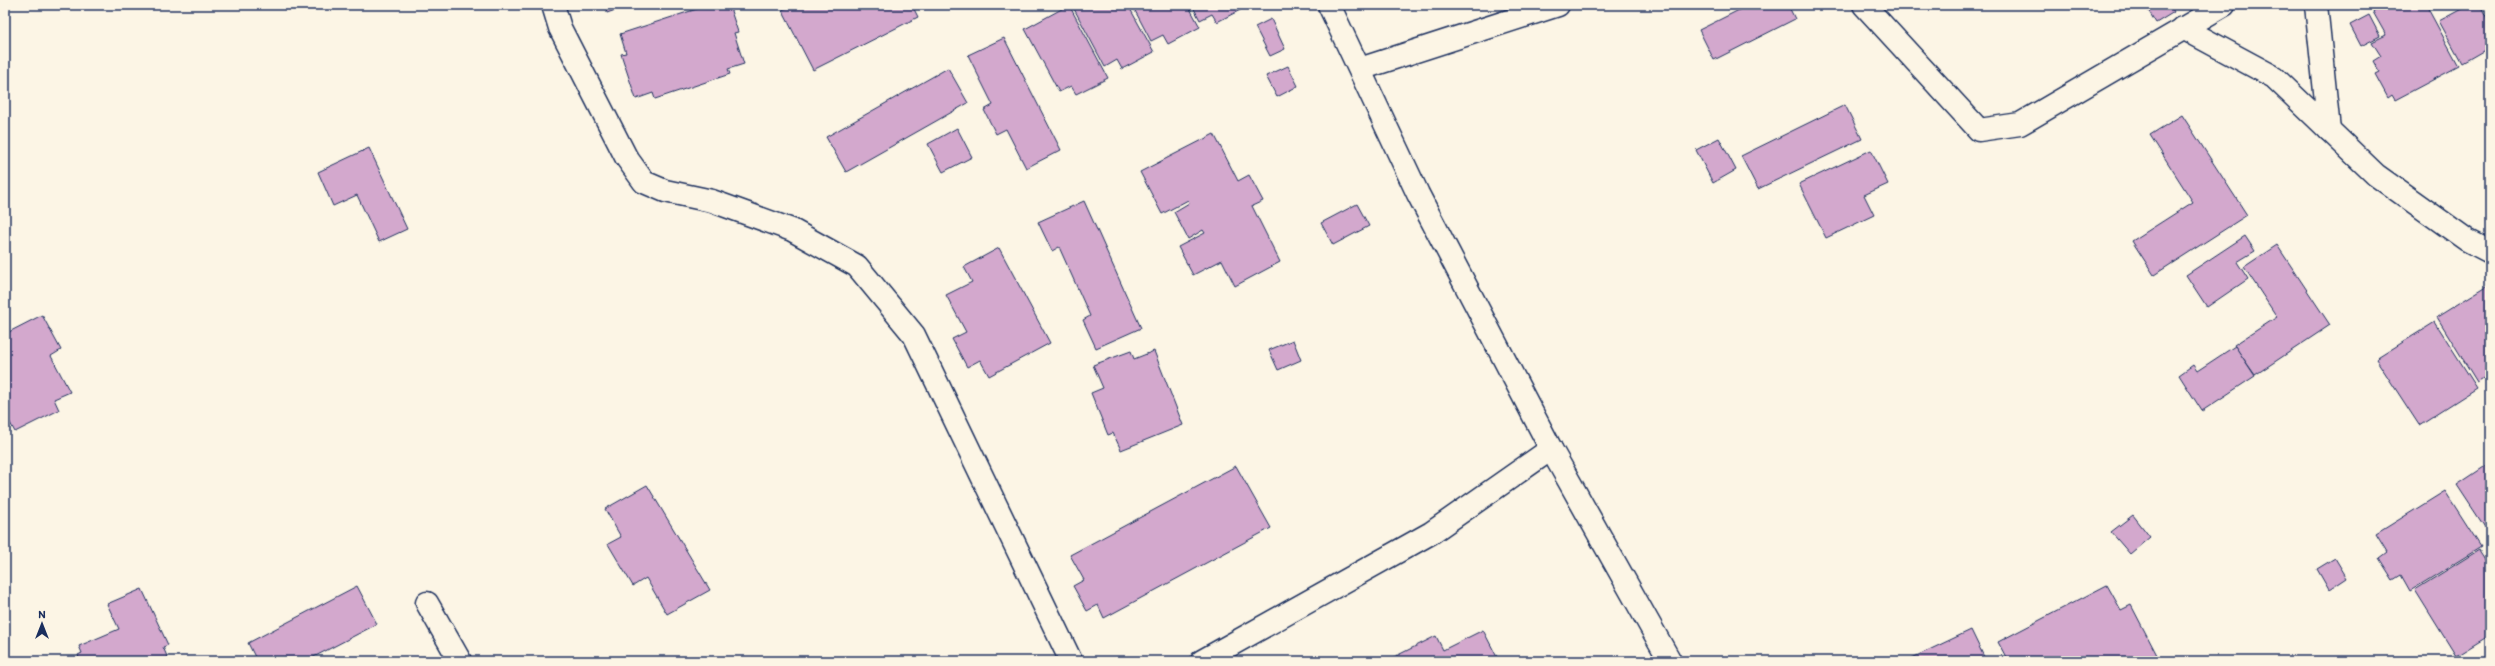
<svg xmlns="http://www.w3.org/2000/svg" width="2495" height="666" viewBox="0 0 2495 666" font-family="Itim,sans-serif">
	<rect width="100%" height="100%" fill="#fcf5e5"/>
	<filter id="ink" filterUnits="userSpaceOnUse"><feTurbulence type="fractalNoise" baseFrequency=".025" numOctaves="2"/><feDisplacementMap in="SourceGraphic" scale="8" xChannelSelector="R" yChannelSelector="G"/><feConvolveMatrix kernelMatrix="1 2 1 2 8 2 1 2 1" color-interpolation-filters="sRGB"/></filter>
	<g filter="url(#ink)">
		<g fill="#d3a8cd" stroke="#1b2f5e">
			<polygon points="605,5 629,5 607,13"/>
			<polygon points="709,5 729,5 738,32 734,33 744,64 728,69 730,74 655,99 653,93 636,99 621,54 626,53 620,34"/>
			<polygon points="793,5 912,5 918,17 813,70 782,10"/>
			<polygon points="1069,5 1108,78 1076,94 1071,86 1059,92 1025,29"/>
			<polygon points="1072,5 1128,5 1154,52 1122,69 1117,60 1105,67"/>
			<polygon points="1132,5 1188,5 1200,27 1168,44 1163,35 1151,41"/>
			<polygon points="1192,5 1245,5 1246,7 1217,22 1212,14 1200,20"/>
			<polygon points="1749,5 1788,5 1795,19 1714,60 1699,30"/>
			<polygon points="2145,5 2170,5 2174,12 2156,23"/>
			<polygon points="2387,5 2426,5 2459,66 2395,100 2392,95 2388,98 2375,74 2379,72 2373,61 2381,56 2372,42 2386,35 2373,12"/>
			<polygon points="2469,5 2480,5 2490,24 2490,47 2462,63 2439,21"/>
			<polygon points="2369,15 2380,36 2361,46 2350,25"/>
			<polygon points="1271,19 1285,49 1270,56 1255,27"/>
			<polygon points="1004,38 1061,150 1026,168 1006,129 996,134 984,110 993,105 968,55"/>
			<polygon points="1288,66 1298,86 1277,97 1266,76"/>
			<polygon points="948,68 968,103 846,172 826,137"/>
			<polygon points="1845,105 1862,139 1758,189 1741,156"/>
			<polygon points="2182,115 2247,215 2154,275 2132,241 2193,202 2150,135"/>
			<polygon points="957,128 972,157 943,172 928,144"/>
			<polygon points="1214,134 1238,181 1249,175 1263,201 1252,206 1280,262 1235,286 1222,260 1193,275 1178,247 1205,233 1203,230 1188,239 1174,212 1189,203 1188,200 1162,214 1140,172"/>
			<polygon points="1719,138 1736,170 1713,183 1696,150"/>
			<polygon points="369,148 407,229 379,242 357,195 333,206 318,172"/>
			<polygon points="1871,150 1888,184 1864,195 1874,215 1826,238 1799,184"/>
			<polygon points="1084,201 1141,328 1096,348 1083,320 1090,316 1059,247 1052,251 1038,222"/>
			<polygon points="1357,204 1369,226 1333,245 1321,223"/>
			<polygon points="2245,236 2255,251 2237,262 2248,279 2207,307 2186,275"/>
			<polygon points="2277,245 2330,325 2255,375 2234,345 2277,317 2244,267"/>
			<polygon points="999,248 1050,343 989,376 980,360 967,367 952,339 966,332 946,295 972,282 964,267"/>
			<polygon points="2490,284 2490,374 2477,382 2437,317"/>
			<polygon points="42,315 61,350 51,356 70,392 54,399 59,410 15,432 9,421 5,424 5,334"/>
			<polygon points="2435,322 2477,388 2419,425 2376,359"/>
			<polygon points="1293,340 1301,360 1278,370 1269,350"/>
			<polygon points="2235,346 2255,376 2202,411 2179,375 2193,365 2197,371"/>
			<polygon points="1131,351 1134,359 1154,351 1183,425 1121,450 1113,433 1108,435 1091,393 1103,388 1093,365"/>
			<polygon points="2490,463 2490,535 2457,485"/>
			<polygon points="1236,466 1271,528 1104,618 1098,605 1087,611 1073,586 1084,580 1070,555"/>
			<polygon points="647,485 710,590 667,614 646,578 633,586 608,544 621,537 605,509"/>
			<polygon points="2445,491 2481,547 2410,591 2401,575 2393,580 2379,558 2387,552 2376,534"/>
			<polygon points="2133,515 2150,537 2130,554 2111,532"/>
			<polygon points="2479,550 2490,567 2490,635 2456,656 2415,590"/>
			<polygon points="2335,558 2347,578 2329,590 2317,569"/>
			<polygon points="2107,585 2121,610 2131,605 2157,655 2147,661 2008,661 1998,642"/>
			<polygon points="357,586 377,624 306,661 257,661 248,643"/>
			<polygon points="142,589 168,645 163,647 169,661 80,661 78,655 82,653 79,646 119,629 107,604"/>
			<polygon points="1483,630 1499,661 1393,661 1392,658 1436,636 1443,650"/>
			<polygon points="1971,630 1986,661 1913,661 1912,658"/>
		</g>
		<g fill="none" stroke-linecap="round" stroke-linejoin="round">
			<g stroke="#1b2f5e" stroke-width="25">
				<g id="minor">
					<polyline points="553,5 560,28 626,157 644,182 665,191 712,201 792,230 857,266 914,335 1071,661"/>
					<polyline points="1329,5 1418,194 1551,449 1670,661"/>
					<polyline points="1864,5 1979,130 2020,124 2224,5"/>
					<polyline points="2316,5 2329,130"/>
					<polyline points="2183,28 2274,77 2376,175 2467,240 2490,252"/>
					<polyline points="1360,69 1558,5"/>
					<polyline points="427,603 460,661"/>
					<polyline points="1202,661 1431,533 1551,449"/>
				</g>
			</g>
			<use href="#minor" stroke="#fcf5e5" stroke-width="22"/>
		</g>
	</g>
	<rect width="2495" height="666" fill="none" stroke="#fcf5e5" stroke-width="20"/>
	<rect x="10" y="10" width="2475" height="646" fill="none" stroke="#1b2f5e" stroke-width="1.5" filter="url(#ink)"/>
	<g transform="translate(42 624)" stroke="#fcf5e5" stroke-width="3" paint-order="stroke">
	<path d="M0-3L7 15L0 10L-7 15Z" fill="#1b2f5e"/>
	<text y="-6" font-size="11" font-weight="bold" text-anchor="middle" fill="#1b2f5e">N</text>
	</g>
</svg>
